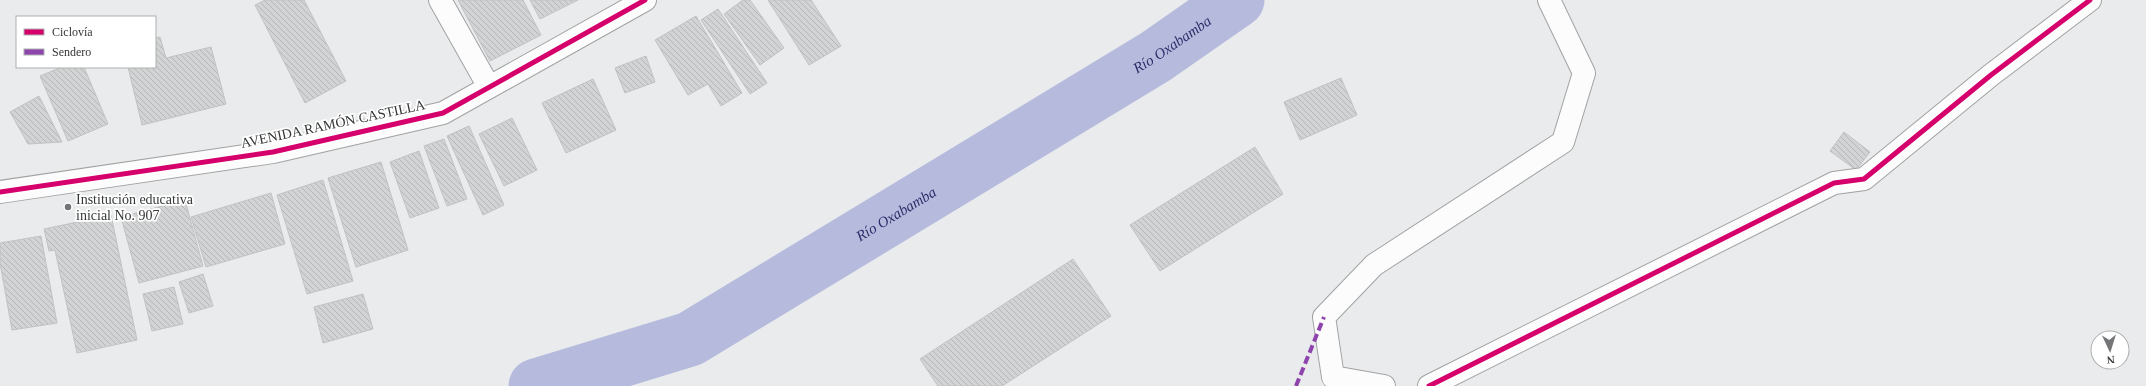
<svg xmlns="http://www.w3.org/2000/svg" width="2146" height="386" viewBox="0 0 2146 386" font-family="'Times New Roman',serif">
	<defs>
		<pattern id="building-back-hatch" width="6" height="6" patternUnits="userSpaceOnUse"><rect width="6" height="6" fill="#d2d3d4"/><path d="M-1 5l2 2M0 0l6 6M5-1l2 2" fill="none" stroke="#b5b6b7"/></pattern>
	</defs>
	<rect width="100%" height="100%" fill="#e9ebec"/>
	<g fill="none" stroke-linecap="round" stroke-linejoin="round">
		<path stroke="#b6bbde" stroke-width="55" id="s1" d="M536 386 690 339 1155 57 1237 0"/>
	</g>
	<g fill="url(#building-back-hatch)" stroke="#c1c2c3">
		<polygon points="265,0 304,0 346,81 305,103 255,5"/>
		<polygon points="458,0 523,0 541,35 490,61"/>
		<polygon points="530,0 578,0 540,19"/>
		<polygon points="743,0 750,0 784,48 760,65 724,14"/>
		<polygon points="768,0 811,0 841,46 809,65"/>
		<polygon points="718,9 767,83 750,94 701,20"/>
		<polygon points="696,16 742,93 721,106 708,84 688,95 655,40"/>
		<polygon points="160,37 166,58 211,47 226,104 142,125 128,67 155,67 155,38"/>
		<polygon points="646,56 655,82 625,93 615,68"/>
		<polygon points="62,67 84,67 108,124 68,141 40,76"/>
		<polygon points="1341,78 1357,115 1300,140 1284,102"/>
		<polygon points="593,79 616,130 566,153 542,103"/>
		<polygon points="39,96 62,142 28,144 10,112"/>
		<polygon points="512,118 537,170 504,186 479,134"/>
		<polygon points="469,126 504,205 483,215 447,136"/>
		<polygon points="1844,132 1870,152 1856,170 1830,151"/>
		<polygon points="444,139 467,199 447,206 424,146"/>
		<polygon points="1255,147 1283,194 1160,271 1130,225"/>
		<polygon points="419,151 439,208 410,218 390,162"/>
		<polygon points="381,162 408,250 356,267 328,178"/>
		<polygon points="323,180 353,281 307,294 277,195"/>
		<polygon points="271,193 285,244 206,267 191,217"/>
		<polygon points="185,200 203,266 139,283 121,217"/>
		<polygon points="111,215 137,340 77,353 55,250 49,251 44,229"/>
		<polygon points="41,236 57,323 12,330 0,263 0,243"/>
		<polygon points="1073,259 1111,316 1002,386 938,386 920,359"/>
		<polygon points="203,274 213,306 189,313 179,282"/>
		<polygon points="174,287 183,324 152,331 143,294"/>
		<polygon points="363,294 373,329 323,343 314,307"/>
	</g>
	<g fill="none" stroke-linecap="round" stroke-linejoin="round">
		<g stroke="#a1a2a3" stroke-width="24">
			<g id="minor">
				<polyline points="440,0 489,87"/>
				<polyline points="0,192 273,152 443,113 645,0"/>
				<polyline points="1384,386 1333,377 1324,317 1374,265 1563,142 1584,73 1549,0"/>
				<polyline points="1429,386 1834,183 1864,179 1991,75 2090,0"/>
			</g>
		</g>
		<use href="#minor" stroke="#fcfcfc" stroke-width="22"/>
		<polyline stroke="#8e44ad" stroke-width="4" stroke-dasharray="8 4" stroke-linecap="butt" points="1296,386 1324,317"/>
		<g stroke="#fff" stroke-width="8">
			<g id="cycleway">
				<polyline points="0,192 273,152 443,113 645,0"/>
				<polyline points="1429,386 1834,183 1864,179 1991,75 2090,0"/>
			</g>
		</g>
		<use href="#cycleway" stroke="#d6006c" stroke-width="5"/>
	</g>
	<circle fill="#747576" stroke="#fff" stroke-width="1.5" cx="68" cy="207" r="4"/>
	<g text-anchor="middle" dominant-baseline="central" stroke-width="3.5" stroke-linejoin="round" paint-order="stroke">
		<g font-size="14" fill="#353637" stroke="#fff">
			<text transform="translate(333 124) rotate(-12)">AVENIDA RAMÓN CASTILLA</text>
		</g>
		<g font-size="14" fill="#353637" stroke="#fff" text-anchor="start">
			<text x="76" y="199">Institución educativa<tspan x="76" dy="16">inicial No. 907</tspan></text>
		</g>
		<g font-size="15" font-style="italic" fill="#2d2e69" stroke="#fff">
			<text stroke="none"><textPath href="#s1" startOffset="726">Río Oxabamba</textPath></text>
			<text stroke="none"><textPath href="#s1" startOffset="402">Río Oxabamba</textPath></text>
		</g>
	</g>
	<rect x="16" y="16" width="140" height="52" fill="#ffffff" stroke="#aeafaf"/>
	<rect x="24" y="29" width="20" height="6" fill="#d6006c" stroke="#aeafaf"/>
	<text x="52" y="36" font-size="12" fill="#353637">Ciclovía</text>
	<rect x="24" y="49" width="20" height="6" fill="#8e44ad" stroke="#aeafaf"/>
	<text x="52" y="56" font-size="12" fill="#353637">Sendero</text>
	<g transform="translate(2110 350) rotate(176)"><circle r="19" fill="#ffffff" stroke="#aeafaf"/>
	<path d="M0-3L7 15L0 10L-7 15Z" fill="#747576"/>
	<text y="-6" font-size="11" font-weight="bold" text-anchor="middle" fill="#353637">N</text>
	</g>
</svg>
